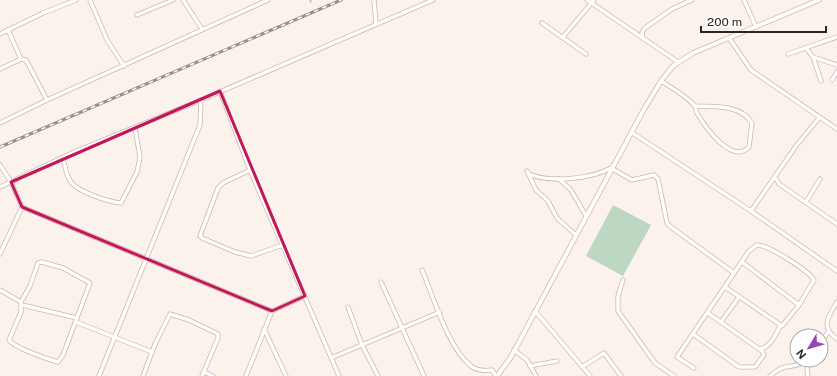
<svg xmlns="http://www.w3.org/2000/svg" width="837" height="376" viewBox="0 0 837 376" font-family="'Public Sans',sans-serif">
	<rect width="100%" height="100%" fill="#fcf2ec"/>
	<polygon fill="#bdd7c3" points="613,205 651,225 623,276 586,256"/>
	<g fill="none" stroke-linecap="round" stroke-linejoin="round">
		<polyline stroke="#a1b5d3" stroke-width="1.5" points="310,0 311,2"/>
		<g stroke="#cdb6a8" stroke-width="5">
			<g id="minor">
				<polyline points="90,0 107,40 124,66"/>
				<polyline points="183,0 202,29"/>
				<polyline points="374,0 376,24"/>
				<polyline points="587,0 678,62"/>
				<polyline points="744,0 756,27"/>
				<polyline points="137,15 173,0"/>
				<polyline points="542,23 586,54"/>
				<polyline points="8,30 21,59"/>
				<polyline points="0,34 43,13 76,0"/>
				<polyline points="563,37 594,0"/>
				<polyline points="729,38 751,70 837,129"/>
				<polyline points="643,39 642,32 645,28 672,9 692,0"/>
				<polyline points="806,48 813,57 837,65"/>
				<polyline points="788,54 837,37"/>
				<polyline points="813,57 821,81"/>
				<polyline points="0,69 21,59 26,60 47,100"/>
				<polyline points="832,80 837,72"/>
				<path d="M661 81C672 88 685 95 694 105 696 107 696 110 697 113 705 127 732 165 749 147L752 123C740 104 715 107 695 106"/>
				<polyline points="220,91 250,170 339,376"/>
				<polyline points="0,123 47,100 268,0"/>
				<polyline points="631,132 751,211 837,271"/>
				<path d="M63 158C65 166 66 175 71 182 78 192 109 202 121 203L137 172 140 157 135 128"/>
				<polyline points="0,165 11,182 22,207 272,311"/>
				<polyline points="250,170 223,183 218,188 200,236 202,238 235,252 251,256 283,245"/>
				<polyline points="527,171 536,190 548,201 557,218 576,235"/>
				<path d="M529 174C550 183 591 179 611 168L632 180 654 175 658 179 667 223 671 227 734 273"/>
				<polyline points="775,177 779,184 837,224"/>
				<polyline points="559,179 571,190 586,216"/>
				<polyline points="0,187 74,152 201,100 433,0"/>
				<polyline points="806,202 820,179"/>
				<polyline points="751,211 796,146 819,118"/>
				<polyline points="0,254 22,207"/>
				<path d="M42 262 63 268 90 283 63 355 58 362C47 359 15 348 9 340L21 312V302L30 286 38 263Z"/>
				<polyline points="742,262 799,305"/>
				<path d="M422 270C434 298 448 348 471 366 477 371 484 371 492 370L496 376"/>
				<polyline points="623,280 618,296 618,311 655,363 674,376"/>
				<polyline points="381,282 424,376"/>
				<polyline points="0,290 21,302"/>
				<path d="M837 302C828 317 820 327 837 339"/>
				<polyline points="22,305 77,318"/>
				<polyline points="348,307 362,345 378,376"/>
				<polyline points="535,311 590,376"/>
				<polyline points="76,322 152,352"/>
				<polyline points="721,322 739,297"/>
				<polyline points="264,329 286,376"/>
				<polyline points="693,334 739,367 755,367 764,355 762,351 708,313"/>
				<polyline points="821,343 828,332"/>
				<path d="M761 349C771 346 775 336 780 326"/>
				<polyline points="514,350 527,360 536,376"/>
				<polyline points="331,358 440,312"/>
				<polyline points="806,360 808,376"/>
				<polyline points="530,366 557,361"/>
				<polyline points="582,367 604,353 621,376"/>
				<path d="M694 368 677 357 749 251 757 245C768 245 808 270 814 280L799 305 782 326 725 287"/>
				<polyline points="204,372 213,376"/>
				<polyline points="99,376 200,125 201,100"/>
				<polyline points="143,376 155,344 170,314 189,320 218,334 218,338 202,376"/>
				<polyline points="246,376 272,311 305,296"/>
				<path d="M770 376C786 361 793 371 806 360"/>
			</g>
		</g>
		<g stroke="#cdb6a8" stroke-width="5.5">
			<polyline id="tertiary" points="497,376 511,357 643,111 661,81 673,66 693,53 819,0"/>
		</g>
		<use href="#minor" stroke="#fff" stroke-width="3.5"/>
		<use href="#tertiary" stroke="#fff" stroke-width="4"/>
		<g stroke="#9a908b" stroke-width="3">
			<polyline id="rail" points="0,147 341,0"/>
		</g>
		<use href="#rail" stroke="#fff" stroke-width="1.5" stroke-dasharray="4.5" stroke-linecap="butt"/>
	</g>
	<path fill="none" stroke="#c2185b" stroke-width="3" stroke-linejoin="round" d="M220 91 305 296 272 311 22 207 11 182Z"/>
	<g transform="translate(809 348) rotate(232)"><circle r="19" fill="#ffffff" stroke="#aba8a6"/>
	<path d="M0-3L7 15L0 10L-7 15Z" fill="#9945b3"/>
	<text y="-6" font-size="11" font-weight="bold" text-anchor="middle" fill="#2e2520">N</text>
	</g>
	<path d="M701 26v6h125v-6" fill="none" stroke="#2e2520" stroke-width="2"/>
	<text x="707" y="26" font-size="12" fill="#2e2520" stroke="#ffffff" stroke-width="3" paint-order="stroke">200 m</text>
</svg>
